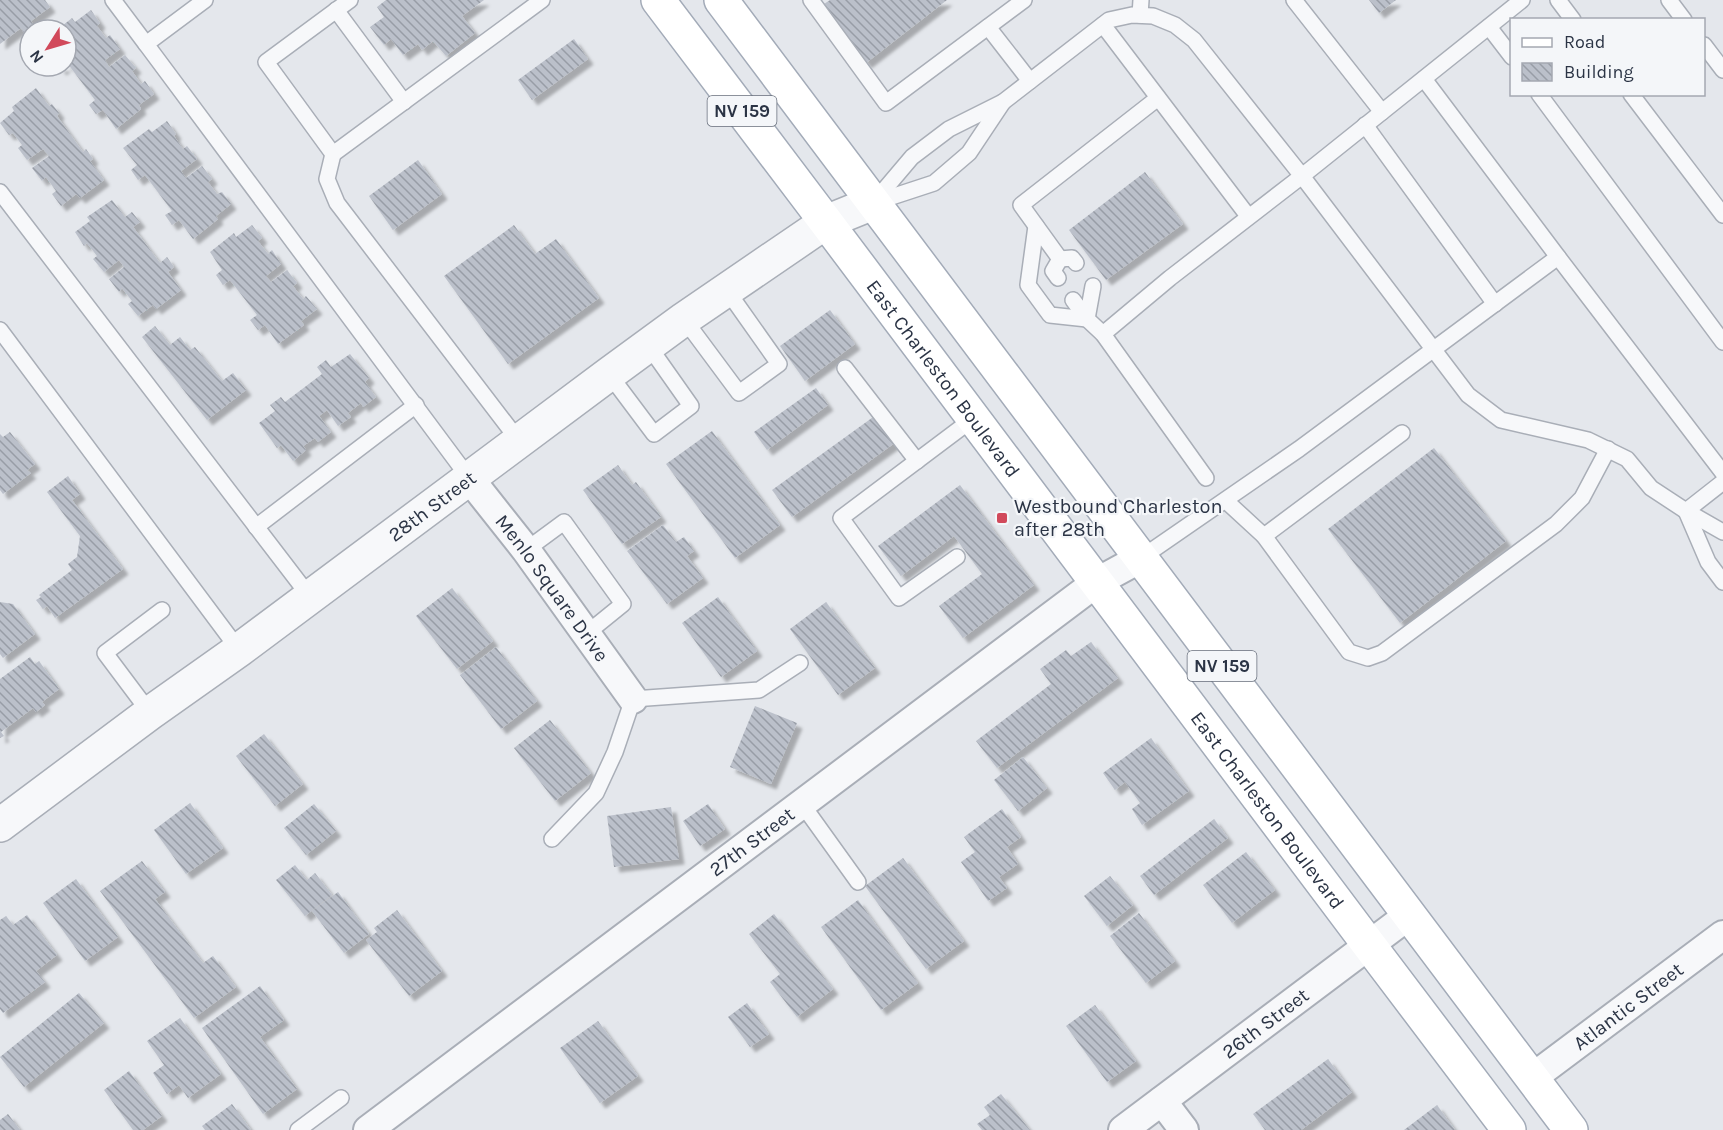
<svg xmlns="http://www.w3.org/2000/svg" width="1723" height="1130" viewBox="0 0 1723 1130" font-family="Karla,sans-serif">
	<defs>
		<pattern id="building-back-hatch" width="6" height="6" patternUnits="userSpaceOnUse" patternTransform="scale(1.5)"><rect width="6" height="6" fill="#bbc0ca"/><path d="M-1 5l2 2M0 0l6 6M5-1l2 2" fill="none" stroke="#989da6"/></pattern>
		<filter id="shadow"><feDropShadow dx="5.5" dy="5.5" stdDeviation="1.5" flood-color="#0004"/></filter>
	</defs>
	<rect width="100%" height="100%" fill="#e4e7ec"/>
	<g fill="url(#building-back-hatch)" filter="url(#shadow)">
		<polygon points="0,0 45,0 50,7 31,21 34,26 24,33 21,28 0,44"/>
		<polygon points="386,0 484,0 462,16 475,33 446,56 433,41 422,50 418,44 403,55 391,39 384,45 370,27 384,17 377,7"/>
		<polygon points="830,0 947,0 866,63 821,6"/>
		<polygon points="1369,0 1396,0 1379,13"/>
		<polygon points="91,10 100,23 97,26 106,38 110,35 120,49 105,60 109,67 125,55 136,68 132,71 141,84 145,81 154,94 139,105 141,109 116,129 103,110 96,114 89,105 95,100 68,64 61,70 58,66 66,66 66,30 57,30 72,18 75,22"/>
		<polygon points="574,39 588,59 532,100 518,80"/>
		<polygon points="36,88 49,106 52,104 59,113 57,116 83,152 86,149 93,159 90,161 104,180 80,198 76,194 61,206 52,194 56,191 46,177 42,181 32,168 49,156 43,149 27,160 18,148 22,145 13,133 9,135 0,123 14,111 12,107"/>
		<polygon points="167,121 176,134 174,136 183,149 187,146 197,159 181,171 186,178 202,166 212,179 208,182 217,194 222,192 231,204 216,216 218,219 193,239 179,220 172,225 165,215 172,211 145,175 138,180 131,170 137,165 123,148 149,129 152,132"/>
		<polygon points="418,160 442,194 393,230 369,196"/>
		<polygon points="1145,172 1183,224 1106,280 1069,230"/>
		<polygon points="112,200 125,217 132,212 140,222 133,227 160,263 167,257 174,267 168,272 181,290 156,309 153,305 138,316 128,304 132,301 122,288 119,292 109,279 124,267 119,260 104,272 93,259 97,256 87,243 84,246 75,232 90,221 87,217"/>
		<polygon points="252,225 262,238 258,241 268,254 272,250 281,264 266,276 271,282 287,270 297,283 293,286 303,299 306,296 317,309 301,321 304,325 278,344 265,325 258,330 250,320 257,315 230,280 223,285 216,275 222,270 210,252 234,233 236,237"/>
		<polygon points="514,225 535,254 556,239 599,298 508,364 444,276"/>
		<polygon points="830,310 855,344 805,381 780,346"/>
		<polygon points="155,326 170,345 180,337 190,350 195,347 222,381 233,373 246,390 207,420 142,337"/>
		<polygon points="350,354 369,378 365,382 376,397 363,407 361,403 348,413 351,417 338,426 327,410 319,416 331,432 318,442 315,438 303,446 306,450 293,461 281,445 277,448 259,423 275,411 270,405 281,397 285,402 322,374 317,367 326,360 331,367"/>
		<polygon points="816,388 828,405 767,450 754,432"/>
		<polygon points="876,415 896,442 792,517 772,490"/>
		<polygon points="712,431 780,525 735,558 666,464"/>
		<polygon points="10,432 35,464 27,470 31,473 3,494 0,490 0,434 3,437"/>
		<polygon points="1434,448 1506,541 1400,623 1328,529"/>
		<polygon points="618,465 632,485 636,482 661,517 622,544 583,490"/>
		<polygon points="68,476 80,494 72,500 123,569 55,618 47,606 43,609 36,600 41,597 39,595 72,570 68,564 77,557 80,536 47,492"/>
		<polygon points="960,485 1034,585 963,638 939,606 982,574 954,536 901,576 878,546"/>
		<polygon points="663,525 676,542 684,537 694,551 687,556 703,578 667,604 627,551"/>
		<polygon points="452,588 493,641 457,669 416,616"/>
		<polygon points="718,597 757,651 721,677 682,623"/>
		<polygon points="0,602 13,604 35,634 3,658 0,654"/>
		<polygon points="826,602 875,668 838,695 790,629"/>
		<polygon points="1091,642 1118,678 997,768 976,741 1051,684 1040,669 1066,650 1071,656"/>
		<polygon points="496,647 537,701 501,729 460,675"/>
		<polygon points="30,657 35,664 39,661 59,689 42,702 45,705 36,712 33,708 1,732 4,736 0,738 0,679"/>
		<polygon points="755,706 797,723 771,784 730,767"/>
		<polygon points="550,720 591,773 555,801 514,748"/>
		<polygon points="264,734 303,784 275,806 236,756"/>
		<polygon points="1151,738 1189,791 1142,825 1132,809 1140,803 1125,782 1115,790 1103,773"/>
		<polygon points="1023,757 1047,788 1018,811 994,780"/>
		<polygon points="190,803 223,848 186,874 154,830"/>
		<polygon points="314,804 336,831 306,855 284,828"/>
		<polygon points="708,804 725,829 700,846 683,821"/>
		<polygon points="671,807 679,859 614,867 607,816"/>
		<polygon points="1002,809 1021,837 1007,847 1018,864 999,877 1007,888 988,901 961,862 975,852 964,837"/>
		<polygon points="1214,819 1228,838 1154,895 1140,876"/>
		<polygon points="1246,852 1275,890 1232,923 1203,885"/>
		<polygon points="903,858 964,941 926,969 865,886"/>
		<polygon points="142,861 165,892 155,899 203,963 213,956 236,987 194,1018 100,891"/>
		<polygon points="295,865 307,880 315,873 332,895 305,916 276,880"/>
		<polygon points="1110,876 1133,905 1107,926 1084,896"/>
		<polygon points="76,879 118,937 85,961 43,903"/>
		<polygon points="338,892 369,934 344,953 312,911"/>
		<polygon points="858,900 918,983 881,1010 821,927"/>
		<polygon points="397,910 442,971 409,996 366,940 377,932 374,928"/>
		<polygon points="1139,913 1175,961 1146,983 1110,936"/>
		<polygon points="774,914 833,989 797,1017 770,982 780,974 749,934"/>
		<polygon points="27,915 57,955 36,971 45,982 3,1013 0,1009 0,920 6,916 13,925"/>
		<polygon points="260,986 284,1020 260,1037 297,1089 263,1114 202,1028"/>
		<polygon points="79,993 104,1023 24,1087 0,1057"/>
		<polygon points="747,1003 769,1034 750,1047 728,1017"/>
		<polygon points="1095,1005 1136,1061 1107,1082 1066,1026"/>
		<polygon points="180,1018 221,1074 188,1098 179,1085 167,1094 153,1073 164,1065 147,1041"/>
		<polygon points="598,1021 638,1076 600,1103 560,1048"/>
		<polygon points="1328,1059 1352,1092 1301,1130 1265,1130 1253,1114"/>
		<polygon points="129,1071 162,1116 143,1130 133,1130 104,1090"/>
		<polygon points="1001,1094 1030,1130 982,1130 977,1124 990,1115 984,1107"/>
		<polygon points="232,1104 251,1130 205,1130 202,1126"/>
		<polygon points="1437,1105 1455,1130 1404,1130"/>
		<polygon points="8,1114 20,1130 0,1130 0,1120"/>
	</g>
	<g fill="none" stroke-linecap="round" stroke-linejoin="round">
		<g stroke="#a9aeb7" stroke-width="18">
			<g id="service">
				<polyline points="113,0 146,44"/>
				<polyline points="205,0 146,44 469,478"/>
				<polyline points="350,0 266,62 333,154 542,0"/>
				<polyline points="811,0 886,103 1024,0"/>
				<polyline points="1294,0 1382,112"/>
				<polyline points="1558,0 1573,20"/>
				<polyline points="1669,0 1684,20"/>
				<polyline points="336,10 404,102"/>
				<polyline points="1140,15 1141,0"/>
				<polyline points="1103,25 1248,216"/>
				<polyline points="988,27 1030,81"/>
				<polyline points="1489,27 1512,57"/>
				<polyline points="1704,45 1723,70"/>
				<polyline points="1424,79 1558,257 1723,473"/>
				<polyline points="1539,94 1723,342"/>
				<polyline points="1631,94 1723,215"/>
				<polyline points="1365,125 1495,304"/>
				<polyline points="333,154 327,179 337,203 519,441"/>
				<polyline points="0,192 310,597"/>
				<polyline points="873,203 912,157 949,129 1003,102 1109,20 1132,15 1153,16 1175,25 1194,40 1302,176 1468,395 1501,420 1588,440 1627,459 1651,488 1686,511 1723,532"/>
				<polyline points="873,203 934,183 969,153 1003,102"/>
				<polyline points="1036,226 1028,285 1050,315 1087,319"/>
				<polyline points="1060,259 1021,205 1158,98"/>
				<polyline points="1060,259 1072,258 1076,263"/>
				<polyline points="1058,278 1053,271 1060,259"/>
				<polyline points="1073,300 1087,319 1103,334 1206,478"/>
				<polyline points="684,319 739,393 779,364 726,289"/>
				<polyline points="1087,319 1093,286"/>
				<polyline points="0,330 239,650"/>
				<polyline points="1103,334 1170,278 1302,176 1522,0"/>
				<polyline points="845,368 917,461"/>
				<polyline points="609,374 654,434 691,406 648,345"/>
				<polyline points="1723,482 1686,511 1708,562 1723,582"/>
				<polyline points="1226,501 1264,536 1349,652 1368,658 1382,653 1556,524 1582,498 1608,449"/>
				<polyline points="256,527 416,405"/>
				<polyline points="1264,536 1402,433"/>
				<polyline points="526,550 564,522 623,604 586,634"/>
				<polyline points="957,557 899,598 841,518 974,418"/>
				<polyline points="1141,558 1299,449 1558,257"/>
				<polyline points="150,713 105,653 162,610"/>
				<polyline points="802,804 858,882"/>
				<polyline points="552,839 596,793 615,752 633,699 759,690 800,663"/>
				<polyline points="298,1130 341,1098"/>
			</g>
		</g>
		<g stroke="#a9aeb7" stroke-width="32">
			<g id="minor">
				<path id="s1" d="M469 478 526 550 633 699"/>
				<path id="s2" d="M1532 1078 1723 935"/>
				<polyline points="1162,1101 1184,1130"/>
				<path id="s3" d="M368 1130 1097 582 1141 558"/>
				<path id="s4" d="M1123 1130 1409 915"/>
			</g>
		</g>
		<g stroke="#a9aeb7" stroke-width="36">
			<g id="tertiary">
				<path id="s5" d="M0 825 150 713 239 650 609 374 684 319 826 222 873 203"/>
			</g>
		</g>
		<g stroke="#a3abb8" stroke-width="36">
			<g id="primary">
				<path id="s6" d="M658 0 826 222 1369 945 1509 1130"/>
				<polyline points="721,0 1571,1130"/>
			</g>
		</g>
		<use href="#service" stroke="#f7f8fa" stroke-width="15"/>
		<use href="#minor" stroke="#f7f8fa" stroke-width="28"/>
		<use href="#tertiary" stroke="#f7f8fa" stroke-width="33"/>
		<use href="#primary" stroke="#fff" stroke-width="33"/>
	</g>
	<rect fill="#d1495b" stroke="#f4f6f9" stroke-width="2" x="996" y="512" width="12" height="12" rx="3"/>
	<g text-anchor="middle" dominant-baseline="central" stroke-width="4.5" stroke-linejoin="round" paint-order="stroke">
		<g fill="#f4f6f9" stroke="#676e7b" stroke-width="1.5">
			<rect x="707.5" y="96" width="69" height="30" rx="4.5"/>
			<rect x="1187.5" y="651" width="69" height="30" rx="4.5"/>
		</g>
		<g font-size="18" font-weight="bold" fill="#2b3445">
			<text x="742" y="111">NV 159</text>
			<text x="1222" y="666">NV 159</text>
		</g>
		<g font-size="20" fill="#2b3445" stroke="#f4f6f9">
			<text stroke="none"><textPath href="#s6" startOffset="474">East Charleston Boulevard</textPath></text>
			<text stroke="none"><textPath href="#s5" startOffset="537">28th Street</textPath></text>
			<text stroke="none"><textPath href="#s1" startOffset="138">Menlo Square Drive</textPath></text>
			<text stroke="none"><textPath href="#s6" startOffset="1014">East Charleston Boulevard</textPath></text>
			<text stroke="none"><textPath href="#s3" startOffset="480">27th Street</textPath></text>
			<text stroke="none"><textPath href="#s2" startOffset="120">Atlantic Street</textPath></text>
			<text stroke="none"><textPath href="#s4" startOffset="178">26th Street</textPath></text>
		</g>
		<g font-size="20" fill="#2b3445" stroke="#f4f6f9" text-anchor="start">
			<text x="1014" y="506">Westbound Charleston<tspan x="1014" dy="23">after 28th</tspan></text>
		</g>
	</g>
	<rect x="1510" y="18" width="195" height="78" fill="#f4f6f9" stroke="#a4a8b1" stroke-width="1.5"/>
	<rect x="1522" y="38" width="30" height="9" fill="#ffffff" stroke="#a4a8b1" stroke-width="1.5"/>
	<text x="1564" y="48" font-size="18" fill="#2b3445">Road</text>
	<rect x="1522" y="63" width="30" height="18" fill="url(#building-back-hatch)" stroke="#a4a8b1" stroke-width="1.5"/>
	<text x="1564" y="78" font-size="18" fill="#2b3445">Building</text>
	<g transform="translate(48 48) rotate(233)"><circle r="28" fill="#f4f6f9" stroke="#a4a8b1" stroke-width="1.5"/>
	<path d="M0-4.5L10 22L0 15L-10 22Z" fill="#d1495b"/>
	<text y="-9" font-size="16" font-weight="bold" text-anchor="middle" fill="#2b3445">N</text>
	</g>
</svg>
